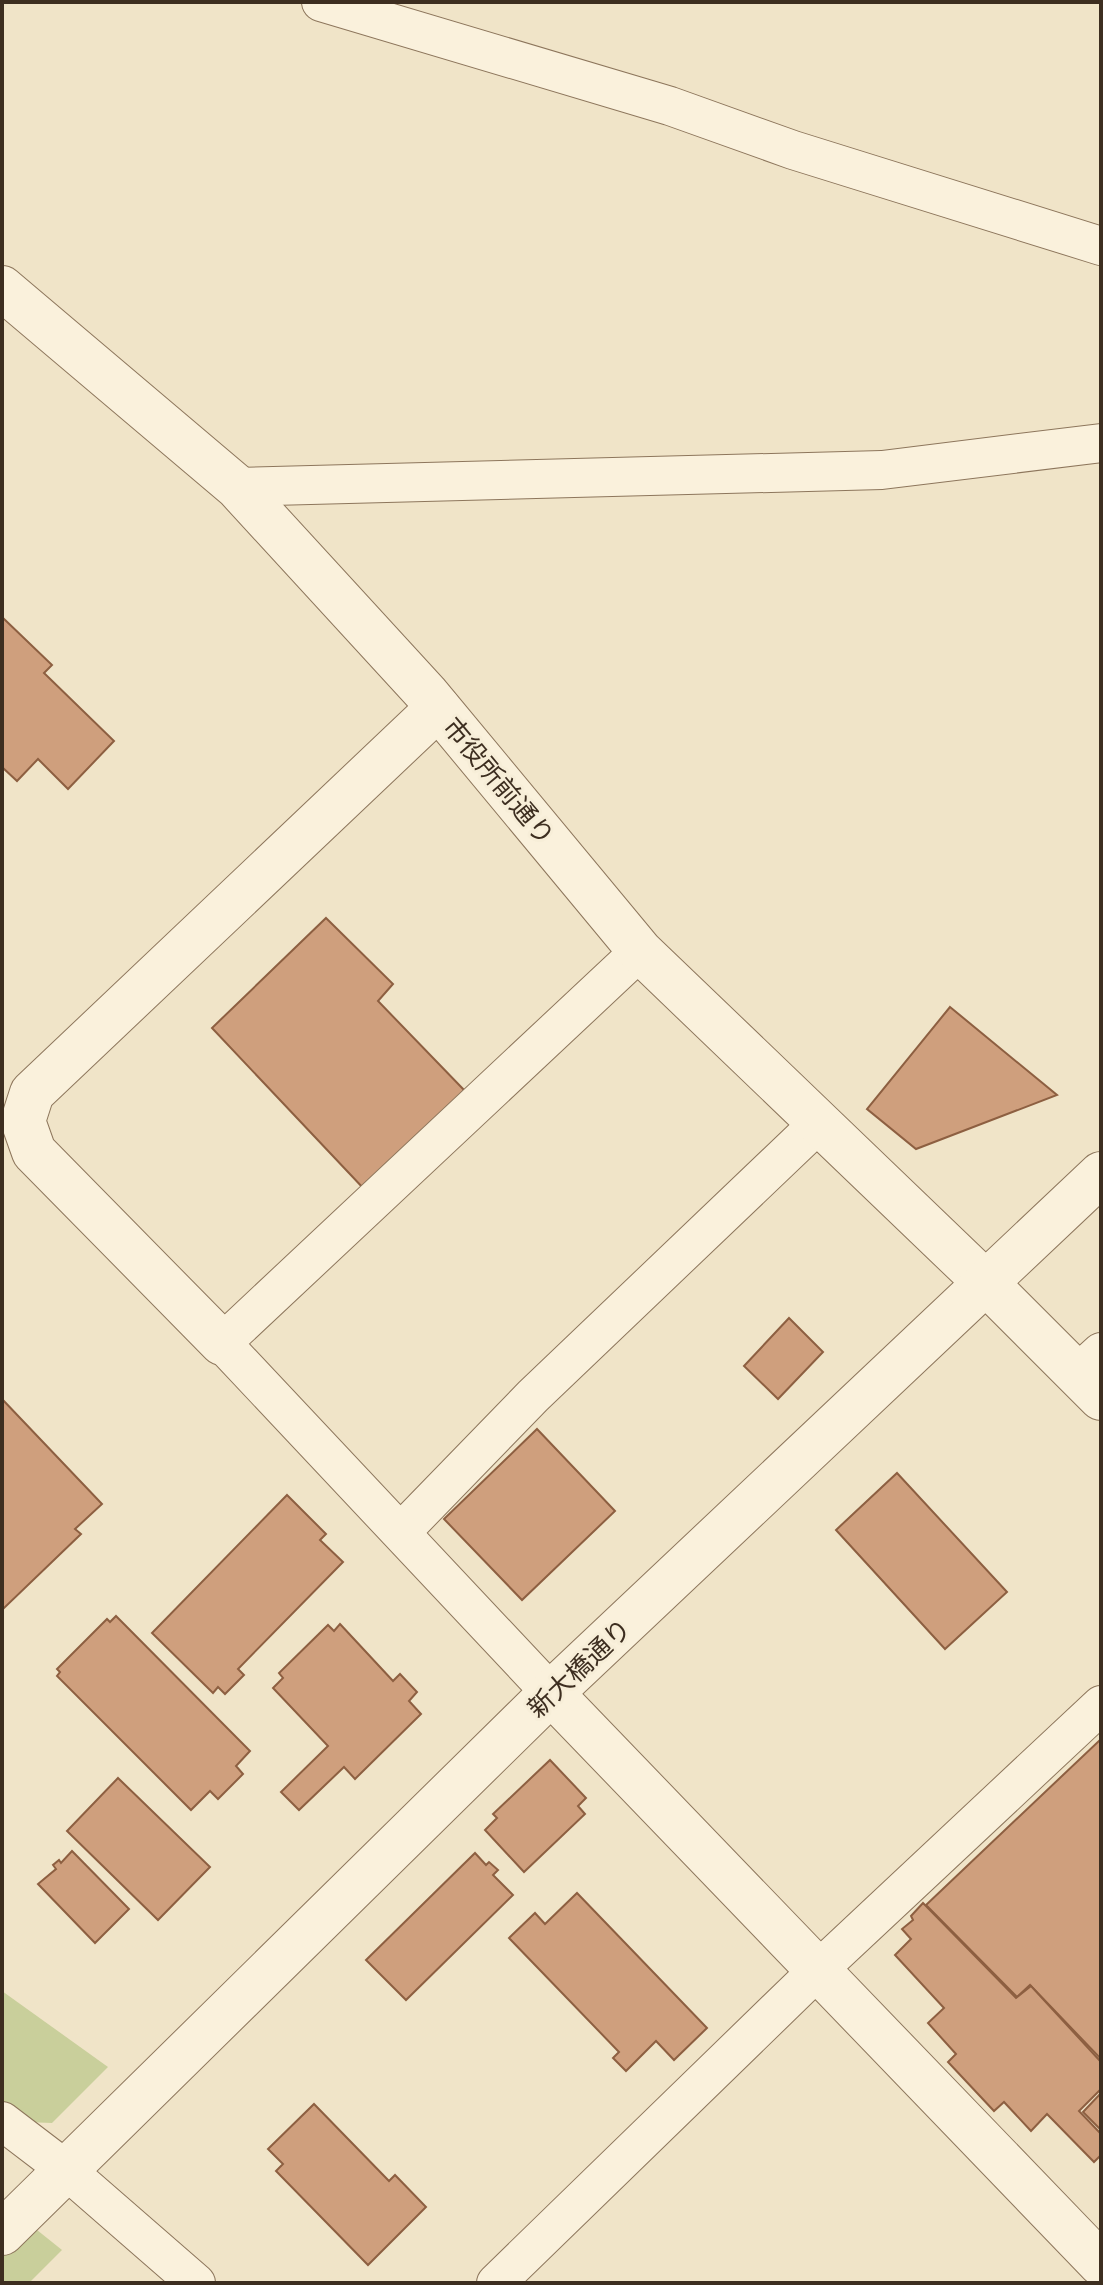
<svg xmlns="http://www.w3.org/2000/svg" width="1103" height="2285" viewBox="0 0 1103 2285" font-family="Merriweather,'Noto Sans JP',serif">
	<rect width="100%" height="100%" fill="#f0e4c8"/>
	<g fill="#c9cf9b">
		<polygon points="2,1991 108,2067 52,2123 25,2122 2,2103"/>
		<polygon points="2,2202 62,2250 29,2283 2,2283"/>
	</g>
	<g fill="#cf9f7d" stroke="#8d5f41" stroke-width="2">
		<polygon points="2,617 52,665 44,673 114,741 68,789 38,759 17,781 2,767"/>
		<polygon points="326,918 393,984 378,1001 466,1092 365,1190 212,1028"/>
		<polygon points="950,1007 1057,1095 916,1149 867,1109"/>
		<polygon points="789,1318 823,1352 778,1399 744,1366"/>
		<polygon points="2,1399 102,1504 75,1529 81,1534 2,1610"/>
		<polygon points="537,1429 615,1511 522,1600 444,1519"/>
		<polygon points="897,1473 1007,1592 945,1649 836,1530"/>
		<polygon points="287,1495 326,1534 320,1540 343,1562 238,1669 244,1675 225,1694 218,1687 213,1693 152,1633"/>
		<polygon points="116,1616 250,1751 236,1766 243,1774 218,1799 210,1791 191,1810 57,1676 60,1672 57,1669 107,1619 110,1622"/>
		<polygon points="340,1624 393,1681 400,1674 417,1692 409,1701 421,1714 355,1779 344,1767 299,1810 281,1792 328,1746 273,1688 283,1678 279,1673 328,1625 334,1631"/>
		<polygon points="1101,1739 1101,2059 1030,1985 1017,1997 926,1905"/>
		<polygon points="550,1760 586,1798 578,1806 585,1814 524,1872 485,1830 497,1818 493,1814"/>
		<polygon points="118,1778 210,1867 158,1920 67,1831"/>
		<polygon points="72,1851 129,1909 95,1943 38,1884 56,1869 53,1865 59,1860 61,1863"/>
		<polygon points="475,1853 486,1865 489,1862 498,1870 493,1875 513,1895 406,2000 366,1960"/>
		<polygon points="577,1893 707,2028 674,2060 656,2041 626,2071 613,2058 619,2052 509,1938 535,1913 545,1924"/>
		<polygon points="923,1903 1016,1998 1031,1986 1101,2062 1101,2089 1079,2111 1101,2134 1101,2155 1094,2162 1047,2114 1031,2131 1004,2102 994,2111 948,2062 956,2054 928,2023 944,2008 895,1955 911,1939 902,1929 913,1920 911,1916"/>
		<polygon points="1101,2093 1101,2130 1083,2112"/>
		<polygon points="314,2104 389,2181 395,2175 426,2207 368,2265 276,2171 283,2164 268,2149"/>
	</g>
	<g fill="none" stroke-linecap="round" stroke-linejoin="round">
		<g stroke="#8d765c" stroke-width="40">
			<g id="minor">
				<polyline points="321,2 670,106 793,150 1101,246"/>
				<polyline points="237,487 882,470 1101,443"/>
				<polyline points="1077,1374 1101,1352"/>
				<polyline points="401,1532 533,1396 819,1123"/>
				<polyline points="551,1693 222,1343 640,951"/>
				<polyline points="2,2121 65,2169 196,2283"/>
				<polyline points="496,2283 817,1971 1101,1705"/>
			</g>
		</g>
		<g stroke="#8d765c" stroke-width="46">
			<g id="tertiary">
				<polyline points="2,288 237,487 426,693 640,951 987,1284 1101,1398"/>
				<polyline points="222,1343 34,1152 23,1121 32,1093 438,708"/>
				<polyline points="551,1693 1101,2264"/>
				<polyline points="2,2233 551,1693 1101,1174"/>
			</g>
		</g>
		<use href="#minor" stroke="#faf1dc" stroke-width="38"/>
		<use href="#tertiary" stroke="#faf1dc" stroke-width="44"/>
	</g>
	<g text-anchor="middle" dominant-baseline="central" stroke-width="6" stroke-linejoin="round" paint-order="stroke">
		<g font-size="26" fill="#3d2e20" stroke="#f7eed8">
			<text transform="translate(499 781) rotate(50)">市役所前通り</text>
			<text transform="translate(579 1668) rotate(-43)">新大橋通り</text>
		</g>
	</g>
	<rect width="1103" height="2285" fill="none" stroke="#3d2e20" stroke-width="8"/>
</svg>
